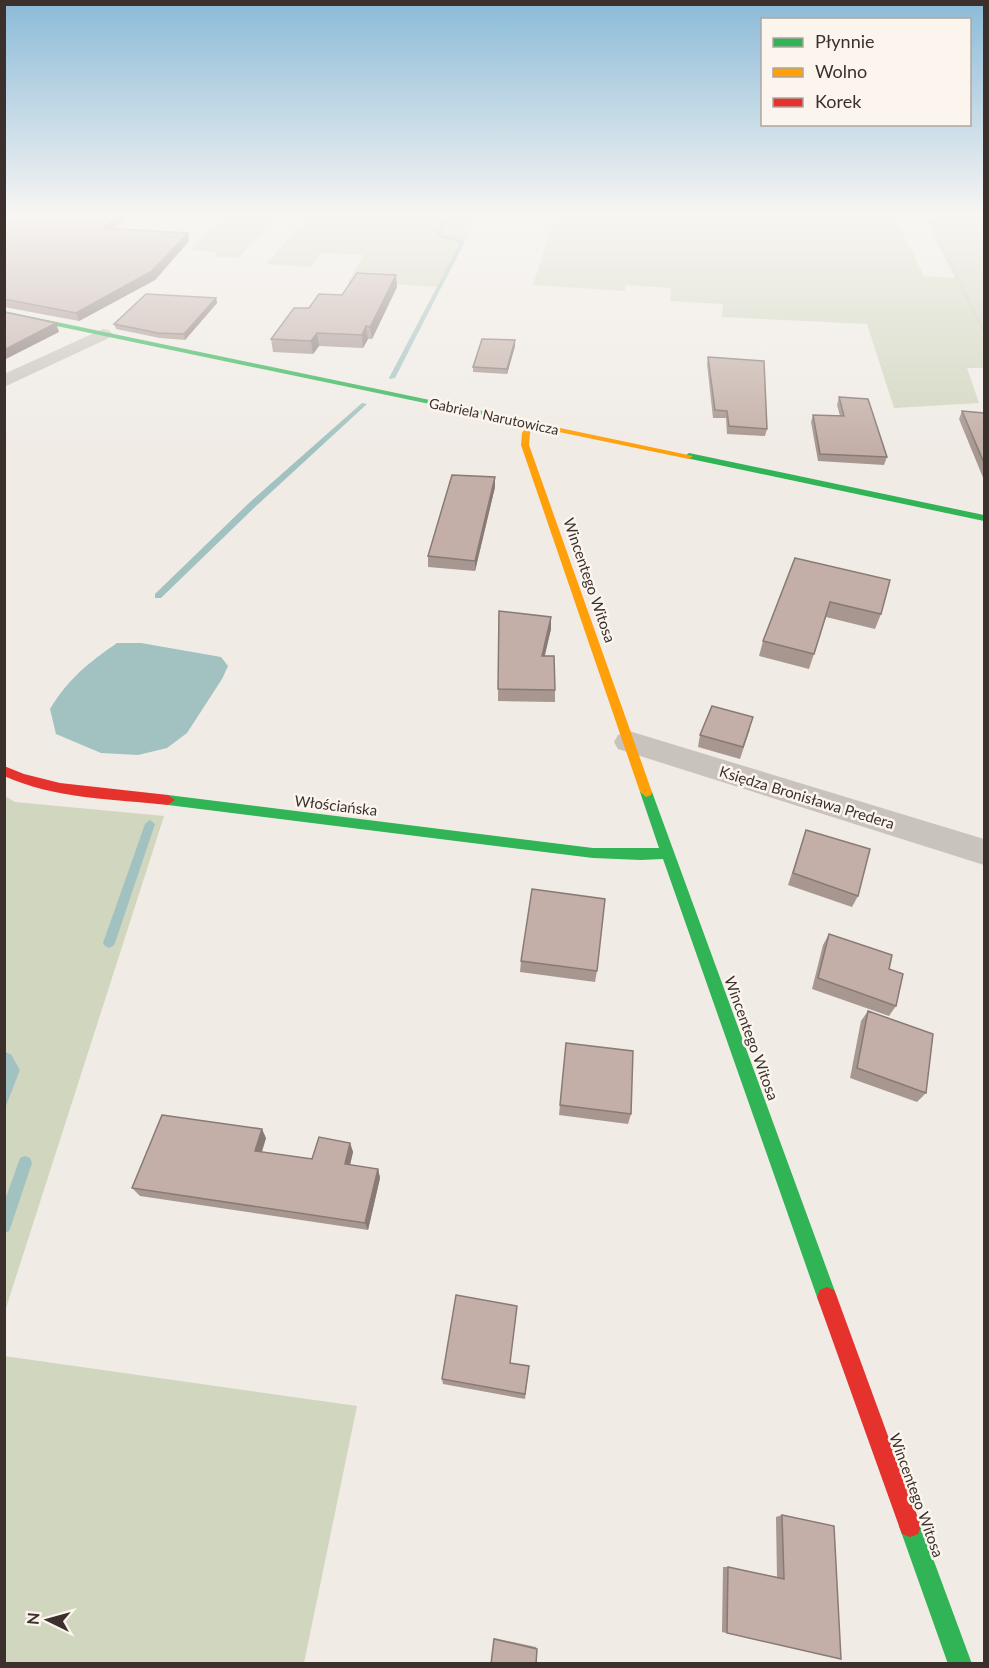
<svg xmlns="http://www.w3.org/2000/svg" width="989" height="1668" viewBox="0 0 989 1668" font-family="Lato,sans-serif">
	<rect width="100%" height="100%" fill="#f0ebe5"/>
	<g fill="#d1d6bf">
		<polygon points="223,217 278,217 238,258 214,257 216,252 189,250"/>
		<polygon points="306,217 477,217 442,287 348,282 364,255 322,253 311,267 267,264"/>
		<polygon points="555,217 895,217 924,276 955,278 924,217 984,217 984,368 967,368 979,403 894,408 867,324 722,317 723,304 670,301 671,288 625,285 625,291 533,285"/>
		<polygon points="5,796 15,802 164,816 5,1311 5,1109 20,1070 11,1054 5,1052"/>
		<polygon points="4,1356 357,1406 304,1663 5,1663"/>
	</g>
	<g fill="#a1c2c1">
		<path d="M117 643H141L221 657 228 666 222 679 187 733 167 748 138 755 101 753 56 734 50 709C68 679 88 663 117 643Z"/>
		<polygon points="5,1052 11,1054 20,1070 5,1109"/>
	</g>
	<g fill="none" stroke-linecap="round" stroke-linejoin="round">
		<g fill="#a1c2c1" fill-rule="evenodd">
			<polygon points="441,217 445,217 441,234 463,240 464,243 395,378 390,379 389,378 460,243 436,236"/>
			<polygon points="362,403 367,404 255,507 161,598 155,598 155,594 249,503"/>
			<polygon points="150,820 155,824 115,943 113,946 109,948 105,946 103,943 145,824"/>
			<polygon points="25,1156 30,1158 32,1163 11,1226 9,1231 4,1233 4,1203 20,1158"/>
		</g>
		<polyline stroke="#c2bbb6" stroke-width="1.5" stroke-dasharray="1.5 1.5" stroke-linecap="butt" points="928,217 984,332"/>
		<g fill="#c9c3be" fill-rule="evenodd">
			<polygon points="103,329 109,330 112,334 109,338 4,387 4,374"/>
			<polygon points="629,731 984,839 984,865 618,749 614,742 618,735"/>
		</g>
		<g fill="#30b455" fill-rule="evenodd">
			<polygon points="4,311 511,417 515,419 511,421 4,315"/>
			<polygon points="689,453 984,515 984,521 686,458 685,456"/>
			<polygon points="646,787 652,792 837,1297 834,1304 827,1307 820,1304 817,1297 663,859 641,860 593,858 168,805 161,800 168,795 593,848 659,848 640,792"/>
			<polygon points="910,1515 918,1518 972,1664 948,1664 899,1526 902,1518"/>
		</g>
		<polygon fill="#ff9f0a" fill-rule="evenodd" points="508,417 693,456 689,459 535,427 530,433 529,445 652,792 651,795 646,797 640,792 521,445 522,433 528,425 508,421"/>
		<g fill="#e5322d" fill-rule="evenodd">
			<path d="M4 766 24 774 60 783 168 795 175 800 168 805C114 799 55 799 4 776Z"/>
			<polygon points="827,1287 834,1290 837,1297 921,1526 918,1534 910,1537 902,1534 899,1526 817,1297 820,1290"/>
		</g>
	</g>
	<g fill="#a89690">
		<polygon points="4,217 128,217 114,228 188,233 189,241 155,280 79,321 4,307"/>
		<polygon points="396,275 397,287 372,339 368,339 363,348 319,346 313,354 273,352 271,339 309,308"/>
		<polygon points="216,298 217,303 185,340 160,338 116,329 114,324"/>
		<polygon points="515,340 515,346 507,374 473,372 473,367"/>
		<polygon points="708,357 767,429 765,436 727,434 726,418 713,418 707,364"/>
		<polygon points="839,397 887,457 884,465 818,461 811,422 813,415 840,416 837,405"/>
		<polygon points="962,411 984,413 984,480 959,419"/>
		<polygon points="495,487 475,571 428,567 428,556"/>
		<polygon points="795,558 881,614 875,629 826,617 809,669 759,656 763,641"/>
		<polygon points="499,611 551,629 544,656 555,690 555,702 498,701"/>
		<polygon points="750,729 740,759 698,747 700,735"/>
		<polygon points="806,830 858,896 852,907 788,885 802,842"/>
		<polygon points="829,934 889,969 896,1006 889,1016 812,989 823,945"/>
		<polygon points="521,961 597,971 595,982 520,972"/>
		<polygon points="868,1011 926,1093 917,1102 850,1078 861,1021"/>
		<polygon points="565,1053 631,1114 628,1124 559,1115"/>
		<polygon points="266,1138 262,1152 312,1159 350,1143 353,1152 350,1165 378,1169 380,1178 368,1230 140,1196 132,1188"/>
		<polygon points="510,1363 529,1366 525,1399 443,1384 442,1379"/>
		<polygon points="782,1515 841,1659 722,1632 723,1567 728,1567 777,1577 776,1517"/>
		<polygon points="494,1638 536,1647 537,1649 491,1664"/>
	</g>
	<g fill="#887a75">
		<polygon points="116,217 128,217 105,235 102,228"/>
		<polygon points="188,233 189,241 155,280 79,321 76,313"/>
		<polygon points="396,275 397,287 372,339 370,327"/>
		<polygon points="216,298 217,303 185,340 184,334"/>
		<polygon points="56,323 59,332 4,360 4,350"/>
		<polygon points="366,326 368,339 363,348 362,335"/>
		<polygon points="317,333 319,346 313,354 311,341"/>
		<polygon points="515,340 515,346 507,374 507,369"/>
		<polygon points="495,477 495,487 475,571 475,561"/>
		<polygon points="551,617 551,629 542,668 542,656"/>
		<polygon points="262,1129 266,1138 259,1159 255,1151"/>
		<polygon points="350,1143 353,1152 348,1173 345,1164"/>
		<polygon points="378,1169 380,1178 368,1230 365,1223"/>
	</g>
	<g fill="#c3afa7" stroke="#887a75" stroke-width="1.5">
		<polygon points="4,217 116,217 102,228 188,233 152,271 76,313 4,299"/>
		<polygon points="357,273 396,275 370,327 366,326 362,335 317,333 311,341 271,339 294,308 309,308 319,294 342,295"/>
		<polygon points="146,294 216,298 184,334 158,333 114,324"/>
		<polygon points="4,312 56,323 4,350"/>
		<polygon points="482,339 515,340 507,369 473,367"/>
		<polygon points="708,357 764,361 767,429 729,426 727,411 715,410"/>
		<polygon points="839,397 868,399 887,457 820,454 813,415 844,416"/>
		<polygon points="962,411 984,413 984,463"/>
		<polygon points="452,475 495,477 475,561 428,556"/>
		<polygon points="795,558 890,580 881,614 830,602 814,654 763,641"/>
		<polygon points="499,611 551,617 542,656 554,656 555,690 498,689"/>
		<polygon points="712,706 753,717 743,747 700,735"/>
		<polygon points="806,830 870,849 858,896 793,873"/>
		<polygon points="532,889 605,899 597,971 521,961"/>
		<polygon points="829,934 892,955 889,969 903,974 896,1006 818,978"/>
		<polygon points="868,1011 933,1034 926,1093 857,1068"/>
		<polygon points="566,1043 633,1051 631,1114 560,1105"/>
		<polygon points="162,1115 262,1129 255,1151 312,1159 319,1137 350,1143 345,1164 378,1169 365,1223 132,1188"/>
		<polygon points="456,1295 517,1306 510,1363 529,1366 525,1394 442,1379"/>
		<polygon points="782,1515 834,1526 841,1659 727,1633 728,1567 784,1579"/>
		<polygon points="494,1639 537,1649 536,1664 491,1664"/>
	</g>
	<linearGradient id="sky" x2="0" y2="1"><stop stop-color="#8bbad8"/><stop offset="0.48" stop-color="#f8f6f3"/><stop offset="1" stop-color="#f8f6f3" stop-opacity="0"/></linearGradient>
	<rect width="989" height="450" fill="url(#sky)"/>
	<g text-anchor="middle" dominant-baseline="central" stroke-width="5" stroke-linejoin="round" paint-order="stroke">
		<g font-size="14" fill="#3b302b" stroke="#fbf5ee">
			<text transform="translate(494 416) rotate(12)">Gabriela Narutowicza</text>
		</g>
		<g font-size="15" fill="#3b302b" stroke="#fbf5ee">
			<text transform="translate(590 580) rotate(71)">Wincentego Witosa</text>
			<text transform="translate(807 797) rotate(17)">Księdza Bronisława Predera</text>
			<text transform="translate(336 805) rotate(7)">Włościańska</text>
			<text transform="translate(752 1038) rotate(70)">Wincentego Witosa</text>
			<text transform="translate(917 1495) rotate(70)">Wincentego Witosa</text>
		</g>
	</g>
	<rect width="989" height="1668" fill="none" stroke="#3b302b" stroke-width="12"/>
	<rect x="761" y="18" width="210" height="108" fill="#fbf5ee" stroke="#aea6a0" stroke-width="1.5"/>
	<rect x="773" y="38" width="30" height="9" fill="#30b455" stroke="#aea6a0" stroke-width="1.5"/>
	<text x="815" y="48" font-size="18" fill="#3b302b">Płynnie</text>
	<rect x="773" y="68" width="30" height="9" fill="#ff9f0a" stroke="#aea6a0" stroke-width="1.5"/>
	<text x="815" y="78" font-size="18" fill="#3b302b">Wolno</text>
	<rect x="773" y="98" width="30" height="9" fill="#e5322d" stroke="#aea6a0" stroke-width="1.5"/>
	<text x="815" y="108" font-size="18" fill="#3b302b">Korek</text>
	<g transform="translate(48 1620) rotate(275)" stroke="#fbf5ee" stroke-width="4.5" paint-order="stroke">
	<path d="M0-4.5L10 22L0 15L-10 22Z" fill="#3b302b"/>
	<text y="-9" font-size="16" font-weight="bold" text-anchor="middle" fill="#3b302b">N</text>
	</g>
</svg>
